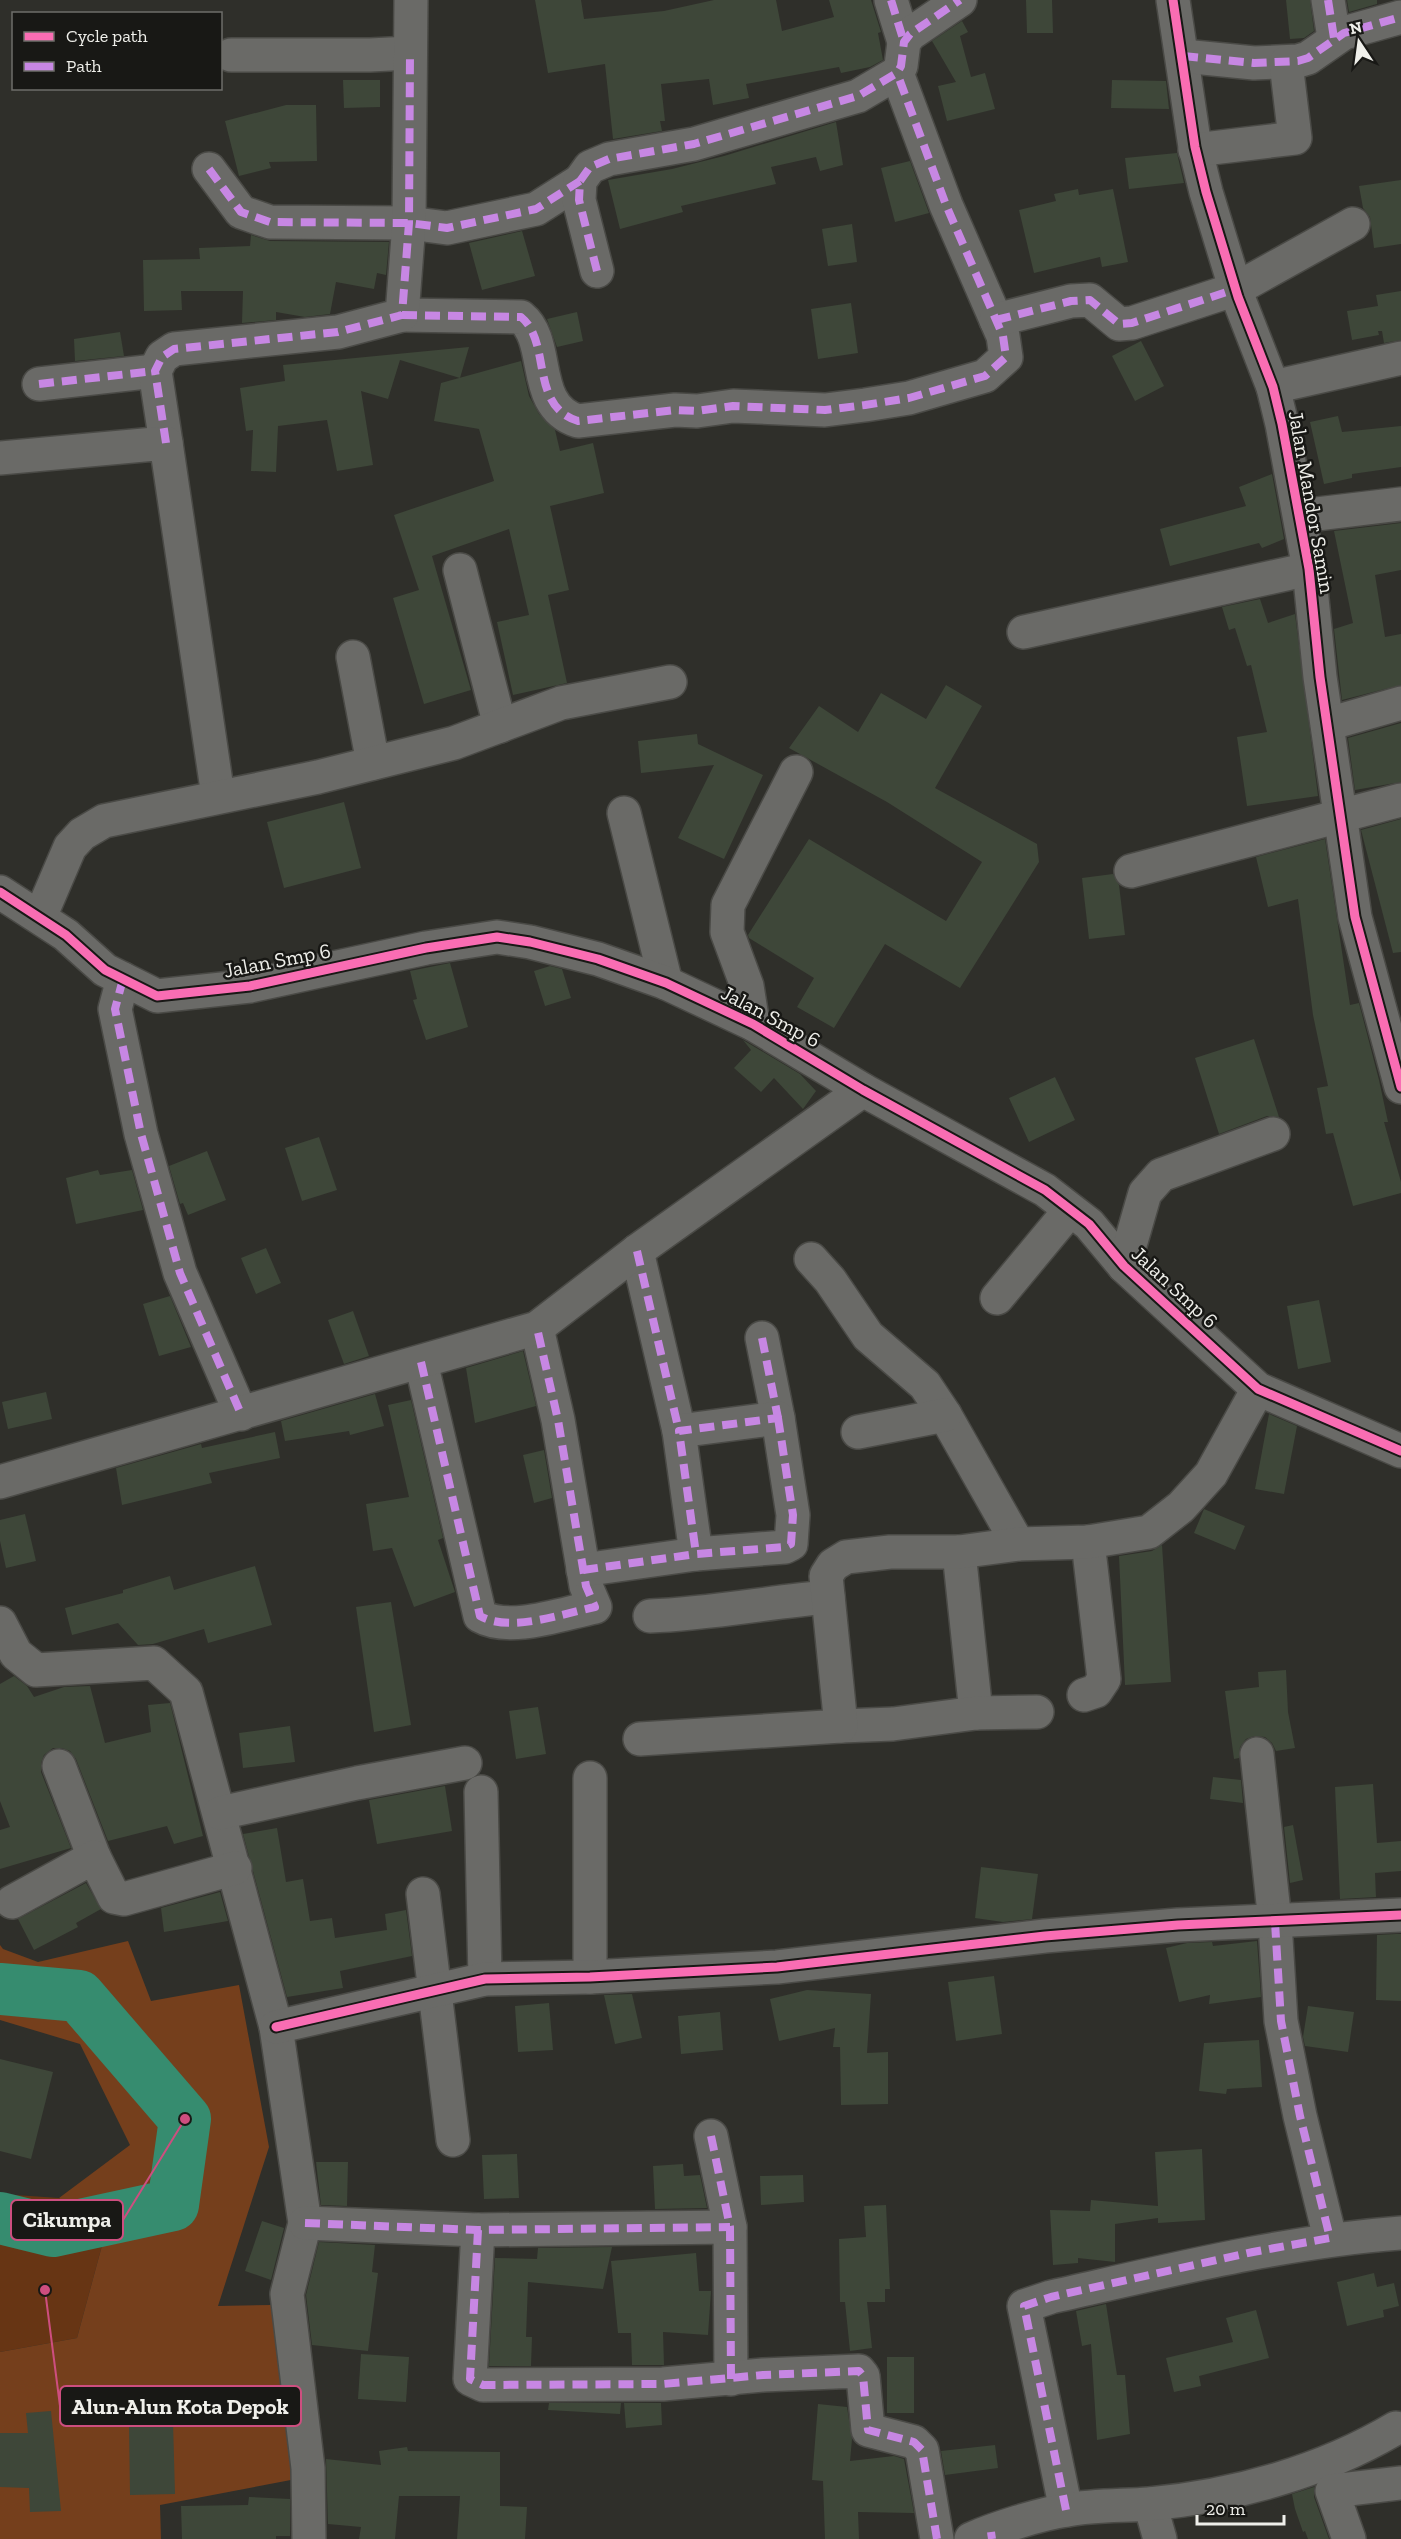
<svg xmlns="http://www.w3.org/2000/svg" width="1401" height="2539" viewBox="0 0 1401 2539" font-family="'Zilla Slab',serif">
	<rect width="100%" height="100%" fill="#2f2f2a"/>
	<polygon fill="#673514" points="0,2194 59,2198 103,2242 77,2338 0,2352"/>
	<polygon fill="#753f1c" points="128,1941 151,2001 239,1985 269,2147 218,2306 272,2305 296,2479 160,2505 161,2539 0,2539 0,2352 77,2338 103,2242 59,2198 130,2145 80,2044 0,2020 0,1945 3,1949 38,1962"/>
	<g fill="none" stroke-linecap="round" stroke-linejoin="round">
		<polyline stroke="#368c6f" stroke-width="52" points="0,1989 79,1996 185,2119 173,2205 53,2231 0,2218"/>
	</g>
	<g fill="#3e4739">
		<polygon points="535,0 581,0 584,19 664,11 714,0 776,0 782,31 834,17 829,0 871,0 881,32 878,33 883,60 870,67 841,73 839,67 746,84 749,98 713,105 709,79 661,84 665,121 660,121 662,131 613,139 605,64 548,73"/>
		<polygon points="1026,0 1052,0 1053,33 1027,33"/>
		<polygon points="1286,0 1310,0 1314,31 1304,38 1290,39"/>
		<polygon points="1347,0 1377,0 1377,4 1349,12"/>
		<polygon points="962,21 968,32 960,36 971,77 985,73 995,109 947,121 938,86 956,82 932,41"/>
		<polygon points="343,80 380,80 380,107 344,108"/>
		<polygon points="1112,80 1166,81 1169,109 1111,108"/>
		<polygon points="286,105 316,105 317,161 269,162 271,168 239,176 225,121"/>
		<polygon points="836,122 843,165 820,171 816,157 771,167 776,184 681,206 683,212 620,229 608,180 672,169 724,156"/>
		<polygon points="1177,153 1184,183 1129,189 1125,158"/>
		<polygon points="910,161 929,213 895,222 881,168"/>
		<polygon points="1401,180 1401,244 1374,248 1370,217 1363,208 1359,186"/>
		<polygon points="1078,189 1079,195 1113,189 1128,262 1102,267 1100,257 1034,273 1019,210 1056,201 1054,194"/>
		<polygon points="852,224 857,262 828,266 822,229"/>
		<polygon points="522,231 535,276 482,290 469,243"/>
		<polygon points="251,235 270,241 389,242 386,275 377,273 374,289 336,282 330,314 305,317 276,312 276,320 242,323 243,291 181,291 182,310 144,311 143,260 200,259 199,248 250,246"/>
		<polygon points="1401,291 1401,340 1384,343 1382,331 1378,331 1379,335 1352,340 1347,311 1378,306 1376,295"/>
		<polygon points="851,303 858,353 818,359 811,309"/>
		<polygon points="577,312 583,341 557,347 547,319"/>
		<polygon points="120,332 124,356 75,361 74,339"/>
		<polygon points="1141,341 1164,386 1135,401 1112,356"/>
		<polygon points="469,347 460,378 400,360 388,399 361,391 373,465 337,471 327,420 278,426 276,472 251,471 253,430 246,431 240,388 285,381 283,365"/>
		<polygon points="521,361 529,396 539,414 555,430 560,451 593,443 604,493 550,506 569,590 548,595 567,683 513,695 497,622 529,615 509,529 432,556 471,690 424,704 393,598 419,590 394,515 494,481 479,429 434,421 441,383"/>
		<polygon points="1338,416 1342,432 1401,426 1401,467 1352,474 1352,478 1324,484 1310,422"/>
		<polygon points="1272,474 1284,539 1262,548 1259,543 1170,566 1160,529 1246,506 1239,487"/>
		<polygon points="1401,523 1401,570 1375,575 1385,637 1401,634 1401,685 1342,700 1334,629 1353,623 1334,531"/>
		<polygon points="1260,599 1268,623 1295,614 1318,796 1247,806 1237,737 1267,732 1251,665 1247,666 1235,628 1229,630 1222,607"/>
		<polygon points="946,685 982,706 935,788 1037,844 1039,862 960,988 885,944 834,1028 797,1007 814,978 749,938 748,935 809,839 946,921 982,862 887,802 789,748 819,706 858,732 881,693 926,719"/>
		<polygon points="1401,723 1401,782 1355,790 1348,738"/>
		<polygon points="697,734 698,744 763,775 724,859 678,838 714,765 641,773 638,741"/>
		<polygon points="344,802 361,868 284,888 267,822"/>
		<polygon points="1401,819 1401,952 1393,953 1361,830"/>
		<polygon points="1325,839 1350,1005 1359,1003 1379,1080 1388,1122 1384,1122 1401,1182 1401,1193 1353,1206 1333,1133 1326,1134 1317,1088 1328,1086 1313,1015 1298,899 1268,907 1256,857"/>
		<polygon points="1113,874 1119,885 1125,935 1089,939 1082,878"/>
		<polygon points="450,963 468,1027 426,1040 413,1000 417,999 410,971"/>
		<polygon points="550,966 562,969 571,998 545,1006 534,971"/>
		<polygon points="1254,1039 1279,1117 1267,1116 1219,1134 1195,1058"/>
		<polygon points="743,1040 800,1074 816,1091 803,1109 774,1078 761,1092 734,1068 751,1050"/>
		<polygon points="1055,1077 1075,1120 1029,1142 1009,1098"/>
		<polygon points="319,1137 337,1190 302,1201 285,1148"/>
		<polygon points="207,1151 226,1200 188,1215 183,1203 180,1204 169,1166"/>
		<polygon points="98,1170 100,1175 132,1170 143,1210 76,1224 66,1178"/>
		<polygon points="266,1248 281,1283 256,1294 241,1258"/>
		<polygon points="170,1296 191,1347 159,1356 143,1304"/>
		<polygon points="1319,1300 1331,1362 1298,1369 1287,1306"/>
		<polygon points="353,1311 369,1356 344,1364 328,1320"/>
		<polygon points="523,1351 536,1406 475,1423 466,1368"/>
		<polygon points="46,1392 52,1419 8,1429 2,1402"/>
		<polygon points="375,1394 384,1426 350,1435 349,1431 285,1441 281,1421"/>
		<polygon points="411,1400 443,1538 438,1540 455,1592 414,1607 392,1548 373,1551 366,1504 409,1497 388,1405"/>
		<polygon points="1269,1414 1297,1426 1284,1494 1255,1489"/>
		<polygon points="275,1432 280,1458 209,1473 212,1483 122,1505 116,1468 201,1444 202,1448"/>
		<polygon points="544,1450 552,1498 534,1503 523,1455"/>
		<polygon points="1204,1509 1245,1526 1235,1550 1194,1533"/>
		<polygon points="25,1514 36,1561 6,1568 0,1541 0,1520"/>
		<polygon points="1162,1545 1171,1682 1125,1685 1119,1556 1152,1551"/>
		<polygon points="255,1566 272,1625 208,1643 204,1629 153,1644 138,1645 118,1623 72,1635 65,1608 123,1593 123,1590 170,1576 174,1590"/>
		<polygon points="391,1602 411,1725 374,1732 356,1607"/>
		<polygon points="1286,1670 1288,1712 1295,1748 1276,1751 1272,1743 1265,1737 1254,1736 1246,1739 1240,1747 1239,1758 1234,1759 1225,1691 1259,1687 1258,1672"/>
		<polygon points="14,1676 27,1686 34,1697 64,1687 90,1686 105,1743 151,1732 148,1705 170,1703 203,1836 174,1844 167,1826 108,1841 76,1759 70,1751 62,1748 53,1748 44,1755 41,1763 41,1772 71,1848 0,1869 0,1830 10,1827 0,1801 0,1684"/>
		<polygon points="538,1707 546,1754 516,1759 509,1711"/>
		<polygon points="290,1726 295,1762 243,1768 239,1733"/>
		<polygon points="1213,1777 1241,1780 1243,1803 1210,1799"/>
		<polygon points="1373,1784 1377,1843 1401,1841 1401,1871 1375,1873 1376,1897 1340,1899 1335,1787"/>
		<polygon points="445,1786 452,1831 377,1844 369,1800"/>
		<polygon points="1293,1825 1303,1880 1290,1883 1284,1827"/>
		<polygon points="277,1828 286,1882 303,1879 310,1921 332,1918 335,1938 387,1930 385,1914 406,1910 412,1956 340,1971 343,1988 287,1997 243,1834"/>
		<polygon points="981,1867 1038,1874 1032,1919 1003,1922 975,1918"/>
		<polygon points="86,1883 101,1909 76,1923 78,1927 34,1950 18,1919"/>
		<polygon points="220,1892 228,1921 164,1932 161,1908"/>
		<polygon points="1396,1934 1401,1934 1401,2001 1376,2000 1377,1935"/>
		<polygon points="1257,1941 1261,1997 1209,2004 1210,1995 1179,2002 1166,1948 1187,1943 1212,1942 1213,1946"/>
		<polygon points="994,1976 1002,2034 956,2041 948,1982"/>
		<polygon points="807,1990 871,1994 867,2053 888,2052 888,2104 841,2105 840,2047 833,2047 835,2028 779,2041 770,1999"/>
		<polygon points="632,1994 642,2038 615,2044 604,1995"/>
		<polygon points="549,2003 553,2050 518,2052 515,2006"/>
		<polygon points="1308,2006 1354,2012 1348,2052 1305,2046 1303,2037"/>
		<polygon points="720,2012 723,2050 681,2054 678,2016"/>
		<polygon points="1259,2040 1262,2087 1227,2089 1226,2094 1199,2091 1204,2043"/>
		<polygon points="0,2059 53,2072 31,2159 0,2151"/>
		<polygon points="1202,2149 1205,2220 1158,2223 1158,2218 1115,2224 1115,2262 1078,2258 1078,2263 1053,2265 1050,2210 1090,2211 1091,2200 1158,2206 1155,2152"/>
		<polygon points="517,2154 519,2198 484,2199 482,2155"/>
		<polygon points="316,2162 348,2162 347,2206 321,2205"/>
		<polygon points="683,2164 684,2176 700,2175 707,2208 655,2209 653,2166"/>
		<polygon points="803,2175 804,2202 761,2205 760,2176"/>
		<polygon points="886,2205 890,2289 885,2289 885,2302 867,2302 872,2348 850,2351 845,2302 840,2302 839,2239 866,2237 864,2206"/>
		<polygon points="262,2221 284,2228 271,2280 245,2271"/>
		<polygon points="319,2242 375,2245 372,2272 378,2273 368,2351 312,2345 306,2295"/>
		<polygon points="612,2247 603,2289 528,2282 526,2337 532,2337 531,2366 489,2366 495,2258 537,2259 538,2248"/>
		<polygon points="696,2253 699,2291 711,2291 708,2335 663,2332 664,2365 632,2365 631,2333 618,2333 611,2261"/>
		<polygon points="1374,2273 1377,2287 1394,2283 1399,2306 1383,2310 1384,2317 1347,2326 1337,2282"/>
		<polygon points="1106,2304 1117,2375 1125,2375 1130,2434 1097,2440 1091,2344 1082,2346 1076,2311"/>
		<polygon points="1256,2310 1269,2358 1199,2376 1201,2386 1174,2392 1166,2358 1233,2342 1226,2318"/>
		<polygon points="361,2354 409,2357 406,2402 358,2399"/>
		<rect x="887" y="2357" width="27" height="56"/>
		<polygon points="549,2403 621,2403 620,2414 548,2410"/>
		<polygon points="624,2403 661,2403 662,2425 626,2428"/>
		<polygon points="818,2404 847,2407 852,2439 850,2461 894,2456 904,2459 914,2513 858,2512 859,2539 825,2539 823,2481 812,2480"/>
		<polygon points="51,2411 61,2511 30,2512 29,2488 0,2487 0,2433 28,2433 26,2413"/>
		<polygon points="173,2422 175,2494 130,2495 129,2423"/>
		<polygon points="995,2445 998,2468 945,2475 941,2451"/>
		<polygon points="407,2447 408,2451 500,2452 500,2506 527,2507 525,2539 457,2539 460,2496 399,2496 395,2539 359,2539 361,2527 328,2524 326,2459 381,2465 379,2451"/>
		<polygon points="1314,2487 1314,2497 1329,2539 1308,2539 1305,2531 1303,2532 1295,2509 1292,2494"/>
		<polygon points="249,2497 290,2499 290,2536 276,2536 276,2539 182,2539 181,2506 248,2505"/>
	</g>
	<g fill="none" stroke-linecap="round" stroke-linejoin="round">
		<g stroke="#4a4a46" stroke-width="36">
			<g id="minor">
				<polyline points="891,0 904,42"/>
				<polyline points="1173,0 1195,147 1206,192 1238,297 1273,387 1282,424 1309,569 1320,677 1355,917 1401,1087"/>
				<polyline points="1328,0 1334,38"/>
				<polyline points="231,55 370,55 410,53"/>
				<polyline points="1183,56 1254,63 1298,61 1308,58 1344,33 1401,17"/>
				<polyline points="1195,150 1295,138 1286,63"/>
				<polyline points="209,169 241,212 270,222 409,223 447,228 536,209 580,181"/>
				<polyline points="597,271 579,200 580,181 590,167 609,159 694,144 858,96 897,73 901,66 904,42 910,34 960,0"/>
				<path d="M402 315 521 317C552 342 529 406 578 421L675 410 697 411 733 406 825 410 865 405 909 398 985 376 1006 357 1003 336 946 205 897 73"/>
				<polyline points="996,320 1071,301 1090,300 1119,324 1132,323 1236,289 1353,224"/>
				<polyline points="39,384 155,371"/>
				<polyline points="1273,387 1401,358"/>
				<polyline points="166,443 155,371 162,357 174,349 338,332 402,315 409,223 411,0"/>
				<polyline points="0,458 166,443 218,796"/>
				<polyline points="1300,516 1401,504"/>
				<polyline points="460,570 500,726"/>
				<polyline points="1024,632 1309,569"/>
				<polyline points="353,657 373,763"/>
				<polyline points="1328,724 1401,703"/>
				<polyline points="624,813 666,983"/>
				<polyline points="1131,871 1401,800"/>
				<polyline points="0,892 66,935 105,970 157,996 250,986 426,948 497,937 530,942 598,959 666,983 753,1024 863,1090 1045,1190 1089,1224 1124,1266 1258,1389 1401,1451"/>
				<polyline points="40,917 70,847 82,834 104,821 318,777 454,743 561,703 670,682"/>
				<polyline points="123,979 115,1009 141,1134 180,1273 241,1414"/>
				<polyline points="753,1024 747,986 727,932 728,905 796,772"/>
				<polyline points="637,1251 679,1431"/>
				<polyline points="811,1259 830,1280 868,1336 925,1385 945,1415 1018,1544"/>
				<polyline points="1124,1266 1145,1193 1161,1175 1273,1134"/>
				<polyline points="997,1298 1070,1210"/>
				<polyline points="762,1338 778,1418"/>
				<path d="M421 1362 480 1616C510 1633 561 1614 595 1607L586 1586 558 1420 537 1328"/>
				<polygon points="778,1418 793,1515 791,1544 785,1547 696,1554 679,1431"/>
				<polyline points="858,1432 945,1415"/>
				<polyline points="0,1482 537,1328 637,1251 863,1090"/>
				<polyline points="959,1552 976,1713"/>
				<polyline points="583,1570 696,1554"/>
				<path d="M650 1616C710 1614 768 1602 828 1597"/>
				<polyline points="0,1623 16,1654 36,1670 154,1663 186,1692 276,2027 305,2223 287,2294 308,2468 309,2539"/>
				<polyline points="1084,1695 1096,1691 1104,1679 1088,1542"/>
				<polyline points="841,1726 893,1724 976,1713 1037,1712"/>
				<polyline points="640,1739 841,1726 826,1576 833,1565 846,1557 890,1552 959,1552 1018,1544 1088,1542 1149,1532 1181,1507 1211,1474 1258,1389"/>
				<polyline points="1257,1754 1275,1922 1281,2021 1300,2116 1330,2238"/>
				<polyline points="59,1766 94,1857"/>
				<polyline points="590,1778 590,1977"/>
				<polyline points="481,1792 485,1979"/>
				<polyline points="220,1813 357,1783 465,1763"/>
				<polyline points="423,1894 453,2140"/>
				<polyline points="12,1902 94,1857 114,1897 124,1899 235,1868"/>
				<polyline points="276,2027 485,1979 590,1977 777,1967 1045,1936 1178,1925 1401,1915"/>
				<polyline points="711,2136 730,2227 731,2379"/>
				<polyline points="305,2223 478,2230 730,2227"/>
				<polyline points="478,2230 470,2379 483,2385 663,2384 763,2375 859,2371 863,2376 868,2430 914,2442 922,2450 937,2539"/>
				<polyline points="1150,2504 1160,2539"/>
				<path d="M1066 2510 1024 2306 1051 2297C1167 2271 1282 2242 1401 2233"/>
				<path d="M971 2539C996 2528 1040 2514 1067 2510 1094 2505 1122 2506 1149 2504 1235 2496 1322 2472 1396 2428"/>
				<polyline points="1349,2539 1332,2491 1401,2483"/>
			</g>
		</g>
		<use href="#minor" stroke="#6a6a67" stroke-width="33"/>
		<g stroke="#c787e3" stroke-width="8" stroke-dasharray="15 8" stroke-linecap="butt">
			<polyline points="891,0 904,42"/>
			<polyline points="1328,0 1334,38"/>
			<polyline points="1183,56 1254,63 1298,61 1308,58 1344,33 1401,17"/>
			<polyline points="209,169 241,212 270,222 409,223 447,228 536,209 580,181"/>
			<polyline points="597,271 579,200 580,181 590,167 609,159 694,144 858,96 897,73 901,66 904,42 910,34 960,0"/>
			<path d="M402 315 521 317C552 342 529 406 578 421L675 410 697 411 733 406 825 410 865 405 909 398 985 376 1006 357 1003 336 946 205 897 73"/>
			<polyline points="996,320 1071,301 1090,300 1119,324 1132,323 1236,289"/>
			<polyline points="39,384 155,371"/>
			<polyline points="166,443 155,371 162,357 174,349 338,332 402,315 409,223 410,53"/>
			<polyline points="123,979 115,1009 141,1134 180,1273 241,1414"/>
			<polyline points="637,1251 679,1431"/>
			<polyline points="762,1338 778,1418"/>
			<path d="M421 1362 480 1616C510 1633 561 1614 595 1607L586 1586 558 1420 537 1328"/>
			<polygon points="778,1418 793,1515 791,1544 785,1547 696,1554 679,1431"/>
			<polyline points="583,1570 696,1554"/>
			<polyline points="711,2136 730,2227 731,2379"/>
			<polyline points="305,2223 478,2230 730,2227"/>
			<polyline points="478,2230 470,2379 483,2385 663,2384 763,2375 859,2371 863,2376 868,2430 914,2442 922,2450 937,2539"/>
			<polyline points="1066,2510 1024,2306 1051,2297 1253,2252 1330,2238 1300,2116 1281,2021 1275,1922"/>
			<polyline points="991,2532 992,2539"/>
		</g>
		<g stroke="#181815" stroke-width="13">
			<g id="cycleway">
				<polyline points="1173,0 1195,147 1206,192 1238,297 1273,387 1282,424 1309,569 1320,677 1355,917 1401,1087"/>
				<polyline points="0,892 66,935 105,970 157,996 250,986 426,948 497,937 530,942 598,959 666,983 753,1024 863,1090 1045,1190 1089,1224 1124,1266 1258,1389 1401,1451"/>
				<polyline points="276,2027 485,1979 590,1977 777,1967 1045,1936 1178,1925 1401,1915"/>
			</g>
		</g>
		<use href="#cycleway" stroke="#f96db3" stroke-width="9"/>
	</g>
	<g text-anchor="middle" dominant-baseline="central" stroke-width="5" stroke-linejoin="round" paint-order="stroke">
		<g font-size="21" fill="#efefea" stroke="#181815">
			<text transform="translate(1312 502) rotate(80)">Jalan Mandor Samin</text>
			<text transform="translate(277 960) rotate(-11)">Jalan Smp 6</text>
			<text transform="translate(771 1016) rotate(28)">Jalan Smp 6</text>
			<text transform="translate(1175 1287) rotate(43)">Jalan Smp 6</text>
		</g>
	</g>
	<path fill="none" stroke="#cd4e7f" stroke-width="2" d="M185 2119L123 2220M45 2290L60 2406"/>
	<g fill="#cd4e7f" stroke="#181815" stroke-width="2">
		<circle cx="185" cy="2119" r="6"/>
		<circle cx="45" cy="2290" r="6"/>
	</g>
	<g fill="#181815" stroke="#cd4e7f" stroke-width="2">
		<rect x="11" y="2200" width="112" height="40" rx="6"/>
		<rect x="60" y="2386" width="241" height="40" rx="6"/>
	</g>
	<g font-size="22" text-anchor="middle" font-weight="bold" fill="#efefea">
		<text x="67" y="2227">Cikumpa</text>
		<text x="180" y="2414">Alun-Alun Kota Depok</text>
	</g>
	<rect x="12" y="12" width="210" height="78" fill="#181815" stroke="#6e6e6a" stroke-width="1.5"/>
	<rect x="24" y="32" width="30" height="9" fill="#f96db3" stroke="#6e6e6a" stroke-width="1.5"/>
	<text x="66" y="42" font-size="18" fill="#efefea">Cycle path</text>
	<rect x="24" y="62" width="30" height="9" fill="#c787e3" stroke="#6e6e6a" stroke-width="1.5"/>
	<text x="66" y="72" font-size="18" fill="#efefea">Path</text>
	<g transform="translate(1359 42) rotate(347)" stroke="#181815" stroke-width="4.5" paint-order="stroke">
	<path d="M0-4.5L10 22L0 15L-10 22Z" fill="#efefea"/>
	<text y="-9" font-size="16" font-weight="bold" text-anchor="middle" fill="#efefea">N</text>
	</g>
	<path d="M1197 2515v9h87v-9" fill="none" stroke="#efefea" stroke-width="3"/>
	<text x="1206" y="2515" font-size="18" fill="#efefea" stroke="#181815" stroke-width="4.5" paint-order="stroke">20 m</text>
</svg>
